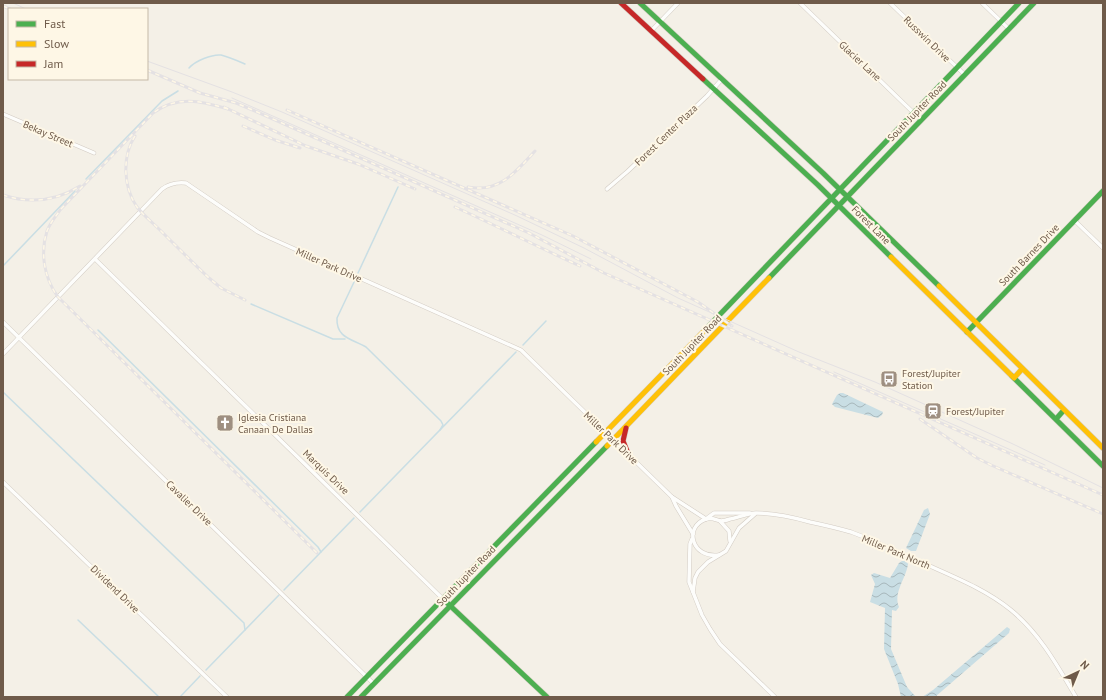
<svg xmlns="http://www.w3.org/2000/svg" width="1106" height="700" viewBox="0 0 1106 700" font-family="'PT Sans',sans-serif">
	<defs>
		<pattern id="water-waves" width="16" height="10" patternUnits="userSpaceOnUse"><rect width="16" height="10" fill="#c9dee4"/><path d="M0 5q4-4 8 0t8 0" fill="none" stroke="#a7b7bb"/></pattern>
	</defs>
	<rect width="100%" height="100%" fill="#f4f0e7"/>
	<g fill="url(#water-waves)">
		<polygon points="840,393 843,393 883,412 882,415 878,418 835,407 832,404 837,395"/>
		<polygon points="928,508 930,514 916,551 911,551 906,548 924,510"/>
		<path d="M902 561H906L908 564C906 579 893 592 899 607L896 611 892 610 891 649 907 687 916 697H901L898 684 884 649 885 608 870 602 875 584 871 575 874 573 890 578 899 563Z"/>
		<polygon points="1007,627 1010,629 1009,633 935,697 922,697 933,690"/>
	</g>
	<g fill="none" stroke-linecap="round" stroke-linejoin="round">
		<g stroke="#c9dee4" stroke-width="1.5">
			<path d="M189 68C195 61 212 54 221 55 229 57 238 61 245 64"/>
			<polyline points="86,179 162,101 178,91"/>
			<polyline points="3,266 75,191"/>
			<polyline points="358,273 398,187"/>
			<path d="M355 280 337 318C336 338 352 339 366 347L441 421 443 425 440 430"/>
			<polyline points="251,304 333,339 345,339"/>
			<polyline points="98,330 318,547 321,552"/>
			<polyline points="523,345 546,321"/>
			<polyline points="3,392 244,623 245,630"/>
			<polyline points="360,512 516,352"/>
			<polyline points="284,590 354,518"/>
			<polyline points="78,620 159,697"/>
			<polyline points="206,670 279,595"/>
			<polyline points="180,697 200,676"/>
		</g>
		<g stroke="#d2cbc3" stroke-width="4.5">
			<g id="street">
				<polyline points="800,3 921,120"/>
				<polyline points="890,3 965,75"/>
				<polyline points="982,3 1009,29"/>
				<polyline points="651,31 678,3"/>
				<polyline points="3,114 94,153"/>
				<polyline points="607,189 628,171 707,96 722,79"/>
				<polyline points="1074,220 1103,248"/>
				<polyline points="95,259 443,599"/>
				<polyline points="3,322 374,684"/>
				<path d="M3 354 162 189C170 183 177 182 186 183L258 232 270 238 521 350 672 497 706 519"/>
				<polyline points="3,482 227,697"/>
				<polyline points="672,497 676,506 693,534"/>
				<polyline points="706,519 714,513 750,513"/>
				<polyline points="720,521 729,531 730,541"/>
				<polyline points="692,539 690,544 689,582 702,615 710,629 720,644 775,697"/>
				<path d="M719 555C692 559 683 527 706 519 712 517 716 520 721 521 724 521 727 520 730 519 738 518 748 513 756 513 774 513 793 517 810 522 824 525 837 528 851 532 875 541 899 552 923 563 954 577 985 589 1011 610 1040 634 1057 665 1076 697"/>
				<polyline points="693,592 695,578 698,572 708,562 726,551 739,528 755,514"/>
			</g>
		</g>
		<g stroke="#d4cdc3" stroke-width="6">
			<g id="fast">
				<polyline points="640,3 823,173 939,286"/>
				<polyline points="703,79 818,185 891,257"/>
				<polyline points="769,278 1034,3"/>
				<polyline points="704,331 1019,3"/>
				<polyline points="967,332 1103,191"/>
				<polyline points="1012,376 1103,466"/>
				<polyline points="1056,419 1064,410"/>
				<polyline points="443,599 547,697"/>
				<polyline points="347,697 596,442"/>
				<polyline points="361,697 607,446"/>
			</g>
		</g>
		<g stroke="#d4cdc3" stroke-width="6">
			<g id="slow">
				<polyline points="891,257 1012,376"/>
				<polyline points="939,286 1103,448"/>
				<polyline points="1014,378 1022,369"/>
				<polyline points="596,442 704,331"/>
				<polyline points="607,446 769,278"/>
			</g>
		</g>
		<g stroke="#d4cdc3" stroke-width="6">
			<g id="jam">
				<polyline points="621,3 703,79"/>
				<polyline points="626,428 623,441 629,456"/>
			</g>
		</g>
		<use href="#street" stroke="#fdfdfb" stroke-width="3.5"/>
		<use href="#fast" stroke="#4caf50" stroke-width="5"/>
		<use href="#slow" stroke="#ffc107" stroke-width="5"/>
		<use href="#jam" stroke="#c62828" stroke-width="5"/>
		<g stroke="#e4e1e3" stroke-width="1">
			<polyline points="13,3 26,9"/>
			<polyline points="147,61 232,92 282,112 517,216 584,248 678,298 799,352 875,382 1013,444 1103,488"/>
			<polyline points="232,98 542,235 591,259"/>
			<polyline points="834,372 1045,465"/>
		</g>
		<g stroke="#e4e1e3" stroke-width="3">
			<g id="rail">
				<polyline points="3,6 10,9"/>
				<polyline points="147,70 200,93 236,103 255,111 529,233 604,273 1103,495"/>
				<polyline points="224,107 306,146 358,164 415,189"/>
				<path d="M228 109C201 101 178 95 153 113L61 209C56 216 50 223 47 231 40 253 44 278 58 297L317 553"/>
				<polyline points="287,110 573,236 698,302 732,326"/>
				<polyline points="243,126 275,140 300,148"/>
				<path d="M135 136C122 156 123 187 137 207 143 215 153 223 161 231 177 247 193 263 209 278L221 288 245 300"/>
				<path d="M468 187C499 193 516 172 535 151"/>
				<path d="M3 195C30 204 56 201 80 186"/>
				<path d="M455 207C497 226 538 247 580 266"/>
				<polyline points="920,419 977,458 991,465 1103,514"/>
			</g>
		</g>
		<use href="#rail" stroke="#fef7e6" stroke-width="1.5" stroke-dasharray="4.5" stroke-linecap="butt"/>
	</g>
	<defs>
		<g id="bus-square" transform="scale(0.9)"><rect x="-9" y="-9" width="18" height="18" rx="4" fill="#9e8f81" stroke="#fef7e6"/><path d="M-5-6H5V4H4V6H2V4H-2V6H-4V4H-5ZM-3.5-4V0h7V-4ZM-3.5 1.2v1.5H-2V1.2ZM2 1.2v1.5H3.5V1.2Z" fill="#fff"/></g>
		<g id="station-square" transform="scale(0.9)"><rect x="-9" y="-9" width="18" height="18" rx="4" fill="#9e8f81" stroke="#fef7e6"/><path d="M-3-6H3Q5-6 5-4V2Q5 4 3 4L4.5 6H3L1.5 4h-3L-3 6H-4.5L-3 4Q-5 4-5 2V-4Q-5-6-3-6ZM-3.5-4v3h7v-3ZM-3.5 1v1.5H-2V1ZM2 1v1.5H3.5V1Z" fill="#fff"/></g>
		<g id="church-square" transform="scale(0.9)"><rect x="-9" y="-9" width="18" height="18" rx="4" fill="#9e8f81" stroke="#fef7e6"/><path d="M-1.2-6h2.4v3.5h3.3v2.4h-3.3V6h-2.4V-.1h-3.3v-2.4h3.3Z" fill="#fff"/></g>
	</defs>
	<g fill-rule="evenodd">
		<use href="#bus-square" x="889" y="379"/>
		<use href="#station-square" x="933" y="411"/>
		<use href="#church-square" x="225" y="423"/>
	</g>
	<g text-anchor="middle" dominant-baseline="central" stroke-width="4" stroke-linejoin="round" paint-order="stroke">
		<g font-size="10" fill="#6f5b4a" stroke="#fef7e6">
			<text transform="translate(927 39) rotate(44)">Russwin Drive</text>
			<text transform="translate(860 61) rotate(43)">Glacier Lane</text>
			<text transform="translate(917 111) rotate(-46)">South Jupiter Road</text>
			<text transform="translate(48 134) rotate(23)">Bekay Street</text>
			<text transform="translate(666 135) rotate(-44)">Forest Center Plaza</text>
			<text transform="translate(871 225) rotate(45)">Forest Lane</text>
			<text transform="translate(1029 255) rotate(-46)">South Barnes Drive</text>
			<text transform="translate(329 265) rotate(24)">Miller Park Drive</text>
			<text transform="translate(692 345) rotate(-46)">South Jupiter Road</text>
			<text transform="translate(611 438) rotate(44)">Miller Park Drive</text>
			<text transform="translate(326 472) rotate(44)">Marquis Drive</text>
			<text transform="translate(189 503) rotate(44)">Cavalier Drive</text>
			<text transform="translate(896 552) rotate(23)">Miller Park North</text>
			<text transform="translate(466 576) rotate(-46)">South Jupiter Road</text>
			<text transform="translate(115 589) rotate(44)">Dividend Drive</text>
		</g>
		<g font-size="10" fill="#6f5b4a" stroke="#fef7e6" text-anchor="start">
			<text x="902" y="373">Forest/Jupiter<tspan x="902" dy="12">Station</tspan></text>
			<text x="946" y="411">Forest/Jupiter</text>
			<text x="238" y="417">Iglesia Cristiana<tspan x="238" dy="12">Canaan De Dallas</tspan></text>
		</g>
	</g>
	<rect width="1106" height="700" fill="none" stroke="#6f5b4a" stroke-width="8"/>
	<rect x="8" y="8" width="140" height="72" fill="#fef7e6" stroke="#c5b9a8"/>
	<rect x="16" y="21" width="20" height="6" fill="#4caf50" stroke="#c5b9a8"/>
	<text x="44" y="28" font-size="12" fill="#6f5b4a">Fast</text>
	<rect x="16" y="41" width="20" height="6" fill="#ffc107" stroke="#c5b9a8"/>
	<text x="44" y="48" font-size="12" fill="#6f5b4a">Slow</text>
	<rect x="16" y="61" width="20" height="6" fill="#c62828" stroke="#c5b9a8"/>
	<text x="44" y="68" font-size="12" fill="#6f5b4a">Jam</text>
	<g transform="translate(1078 672) rotate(44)" stroke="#fef7e6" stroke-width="3" paint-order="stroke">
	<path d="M0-3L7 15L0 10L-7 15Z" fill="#6f5b4a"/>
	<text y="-6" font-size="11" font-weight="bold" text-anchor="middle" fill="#6f5b4a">N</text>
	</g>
</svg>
